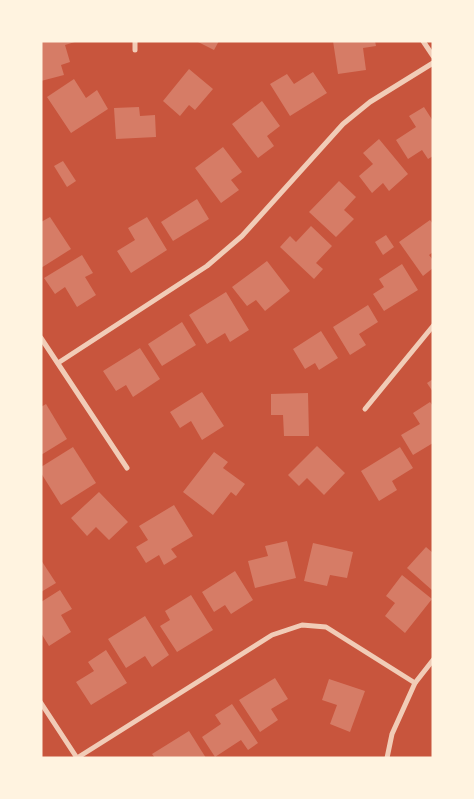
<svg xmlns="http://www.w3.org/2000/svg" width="474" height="799" viewBox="0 0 474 799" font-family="'Source Sans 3',sans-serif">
	<rect width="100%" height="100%" fill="#c8553d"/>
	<g fill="#d67c66">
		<polygon points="41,41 78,41 65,45 70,62 61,65 64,75 41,81"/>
		<polygon points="196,41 219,41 214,50"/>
		<polygon points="333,41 375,41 376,46 363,48 366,70 338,74"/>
		<polygon points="189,69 213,89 195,110 189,105 180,116 163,101"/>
		<polygon points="313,72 327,93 290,116 270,84 287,74 294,84"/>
		<polygon points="74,79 86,98 97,90 108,109 71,133 47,97"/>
		<polygon points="262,101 280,126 267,136 274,146 258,158 232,124"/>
		<polygon points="139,107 140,116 155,115 156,137 116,139 114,108"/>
		<polygon points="424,107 433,121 433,156 428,159 422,150 408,159 396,140 416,127 409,116"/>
		<polygon points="379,139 408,174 389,191 383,183 372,193 359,176 373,164 363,153"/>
		<polygon points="223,147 242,172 231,180 239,190 221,203 195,168"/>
		<polygon points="63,161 76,181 67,187 54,166"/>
		<polygon points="339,181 356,197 344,210 354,219 336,237 309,212"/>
		<polygon points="197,199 209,219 173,241 161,222"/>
		<polygon points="50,217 71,249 41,268 41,222"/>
		<polygon points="147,217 167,250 131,273 117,251 135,240 128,228"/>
		<polygon points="430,220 433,224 433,252 429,255 433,260 433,268 423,276 399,242"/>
		<polygon points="311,226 332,246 316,263 323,269 314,279 280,247 290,236 296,242"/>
		<polygon points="386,235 394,247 383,255 375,242"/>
		<polygon points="82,255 93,273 85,277 96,295 77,307 65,287 55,294 44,278"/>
		<polygon points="267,261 290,291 265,311 256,300 247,306 232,287"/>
		<polygon points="402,264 418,290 384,311 373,294 384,287 379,279"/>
		<polygon points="226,292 249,330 230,342 225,333 207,344 189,315"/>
		<polygon points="368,305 378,322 359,334 366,345 350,355 333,327"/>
		<polygon points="182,322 196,345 162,366 148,344"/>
		<polygon points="321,331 338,358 319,370 315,363 305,369 293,349"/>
		<polygon points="140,348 160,379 133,397 126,385 116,391 103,371"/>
		<polygon points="433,379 433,392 427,383"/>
		<polygon points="202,392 224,426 202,440 191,421 180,428 170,412"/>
		<polygon points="308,393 309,436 284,436 283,415 271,415 271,394"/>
		<polygon points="430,402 433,406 433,443 413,455 401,435 420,424 413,413"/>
		<polygon points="46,404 67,439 41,455 41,407"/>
		<polygon points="317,446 345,473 324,495 307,478 299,486 288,475"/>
		<polygon points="73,447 96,483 61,505 41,473 41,467"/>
		<polygon points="400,447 413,468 392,481 397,490 379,501 361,471"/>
		<polygon points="214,452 228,462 223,468 245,484 236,496 231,492 213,515 183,492"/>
		<polygon points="99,492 128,522 109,540 96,527 87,536 71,518"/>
		<polygon points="174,505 193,536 171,549 177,557 164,565 159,555 146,563 136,547 148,540 139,526"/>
		<polygon points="287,541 296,578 255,588 248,561 268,556 265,546"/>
		<polygon points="313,543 353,552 347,578 330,575 327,586 304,581"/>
		<polygon points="426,547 433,553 433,591 407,568"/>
		<polygon points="41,560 56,583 41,592"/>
		<polygon points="235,571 253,600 231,614 225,605 214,612 202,592"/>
		<polygon points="402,575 432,599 405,633 385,616 395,603 386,596"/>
		<polygon points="60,590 72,609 61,615 71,632 49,646 41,633 41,602"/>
		<polygon points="191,595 213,630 177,652 160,626 170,620 165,611"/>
		<polygon points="145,616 169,655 152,667 145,656 126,668 108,639"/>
		<polygon points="106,650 127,683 91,705 76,682 94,671 88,662"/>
		<polygon points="275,678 288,699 271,709 278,720 260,732 239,700"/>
		<polygon points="329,679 365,691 350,732 330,724 337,705 322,700"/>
		<polygon points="232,704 258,743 248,750 241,740 215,757 202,737 221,724 215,715"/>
		<polygon points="189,731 206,758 155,758 152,754"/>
	</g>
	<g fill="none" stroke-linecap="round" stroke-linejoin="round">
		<g stroke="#f1ccb7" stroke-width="5">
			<polyline points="135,41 135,50"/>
			<polyline points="423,41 433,56"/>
			<polyline points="41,338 127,468"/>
			<polyline points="58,363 207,266 242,236 343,124 370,102 433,63"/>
			<polyline points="365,409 433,326"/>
			<polyline points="41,703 77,758"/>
			<polyline points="77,758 272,635 302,625 326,627 415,683"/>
			<polyline points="387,758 392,734 415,683 433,660"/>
		</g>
	</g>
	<rect width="474" height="799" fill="none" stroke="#fff3e0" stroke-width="85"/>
</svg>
